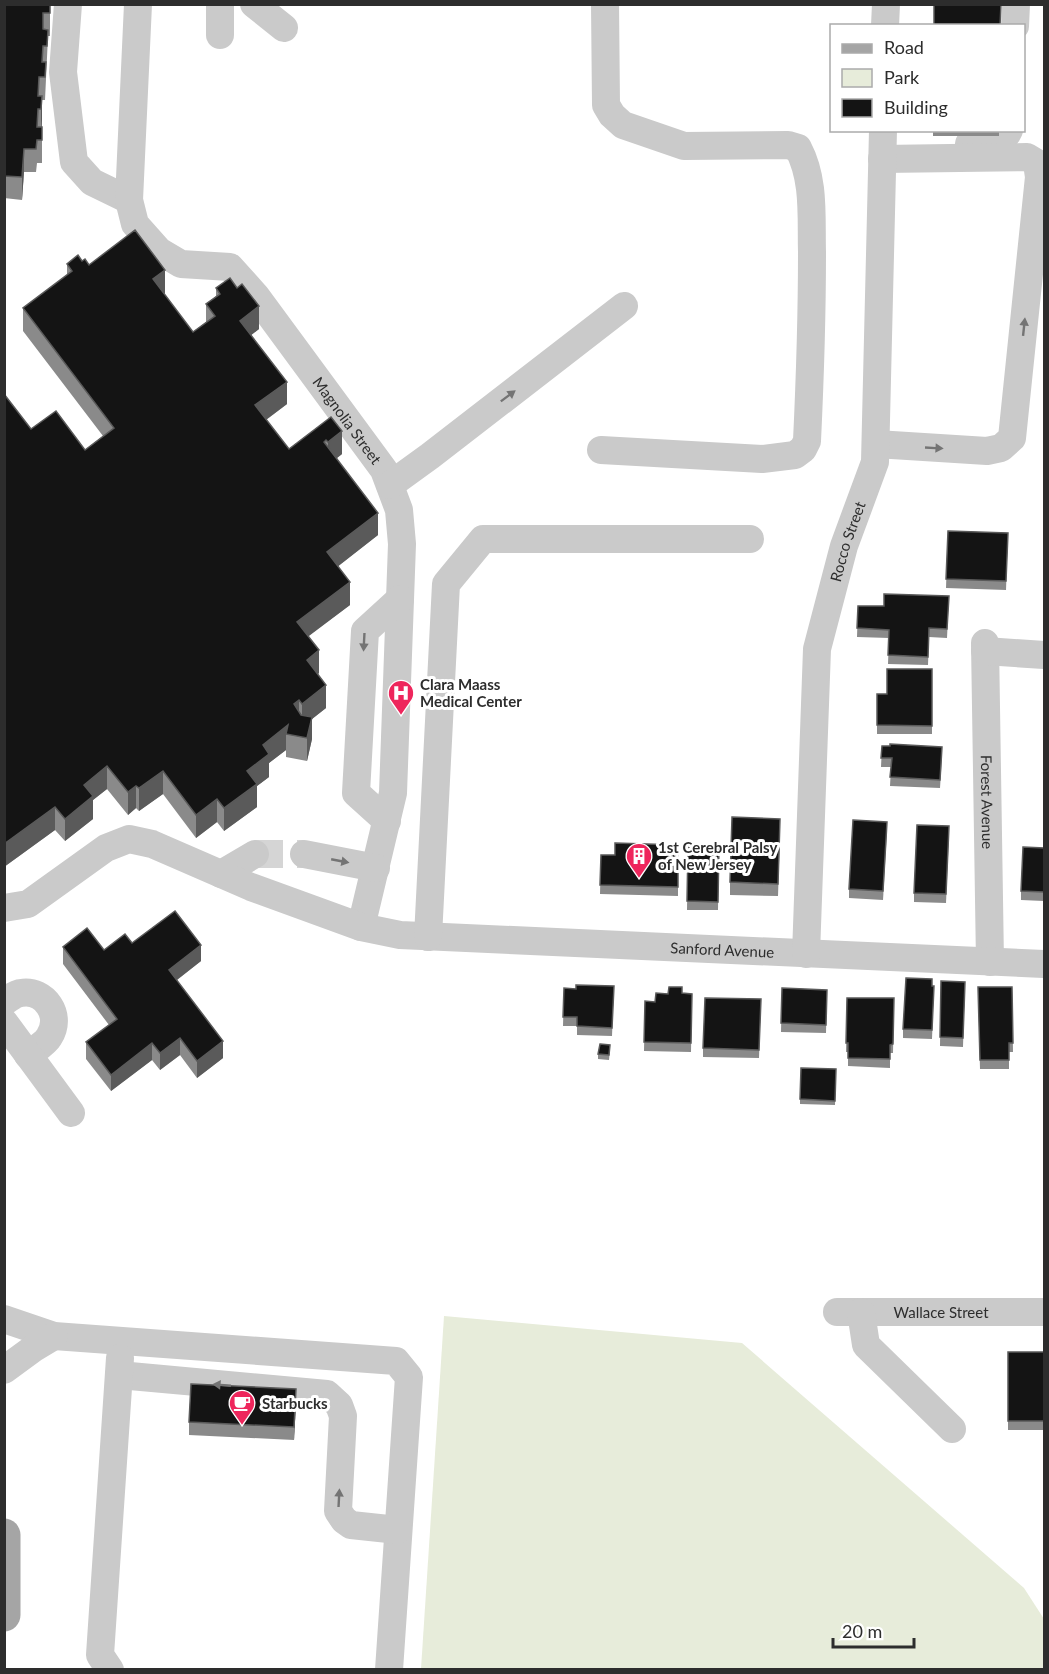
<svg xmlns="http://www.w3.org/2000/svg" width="1049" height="1674" viewBox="0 0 1049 1674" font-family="Lato,sans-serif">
	<rect width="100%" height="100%" fill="#fff"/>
	<polygon fill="#e7ecda" points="444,1316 742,1343 1024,1588 1044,1619 1044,1669 421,1669"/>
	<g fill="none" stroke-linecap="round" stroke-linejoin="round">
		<polyline stroke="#d5d5d5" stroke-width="28" stroke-dasharray="28 14" stroke-linecap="butt" points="255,854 304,854"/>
		<g stroke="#cacaca" stroke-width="28">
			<polyline points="68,4 63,72 74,162 92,182 129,200"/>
			<path id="s1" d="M138 4 129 200 135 224 159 251 181 264 230 267 256 296 384 470 399 510 402 544 393 793 361 927"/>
			<polyline points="254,4 284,28"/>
			<polyline points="885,26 886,4"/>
			<polyline points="1015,26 1016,4"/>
			<polyline points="220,35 220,4"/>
			<path d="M969 144C985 145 1001 148 1009 130"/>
			<polyline points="876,444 987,451 1001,448 1012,438 1039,177 1037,163 1027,157 882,159"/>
			<path d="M601 450 762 459 795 455 803 449 807 441C810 378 812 315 812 252 811 217 815 180 798 148L788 145 684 146 623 125 612 115 606 105 605 4"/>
			<polyline points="390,485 430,456 624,306"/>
			<path id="s2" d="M985 643 990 962"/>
			<polyline points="985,651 1044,655"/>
			<polyline points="387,821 356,793 365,631 400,599"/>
			<polyline points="304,854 376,868"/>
			<polyline points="221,874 255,854"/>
			<path id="s3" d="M4 908 28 904 106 848 129 839 152 844 251 887 361 927 400 935 1044 964"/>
			<polyline points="428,937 446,584 483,539 750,539"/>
			<path id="s4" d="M806 954 817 649 844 546 875 462 883 130"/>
			<path d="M4 1002C9 999 15 993 21 993 45 989 63 1016 49 1037 45 1044 34 1050 28 1055"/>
			<polyline points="4,1022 71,1113"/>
			<path id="s5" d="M837 1312H1044"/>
			<polyline points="861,1312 866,1345 952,1429"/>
			<polyline points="4,1319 54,1336 396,1361 409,1377 389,1670"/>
			<polyline points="4,1370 34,1348 54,1336"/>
			<polyline points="119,1375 327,1394 339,1405 343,1416 338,1511 344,1520 351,1525 398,1530"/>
			<polyline points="110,1670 100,1655 120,1358"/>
		</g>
		<polyline stroke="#a5a5a5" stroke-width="33" points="4,1535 4,1615"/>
	</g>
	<g fill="#8a8a8a">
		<polygon points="4,4 50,4 50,36 48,36 45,100 42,100 42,163 37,163 36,172 24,172 22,200 4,198"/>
		<rect x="933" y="130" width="66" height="6"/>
		<polygon points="82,261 165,293 164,294 193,332 206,322 206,304 216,296 216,288 259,329 251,335 287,404 266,420 289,449 331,417 342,454 337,458 378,535 338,566 350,605 308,636 319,673 318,674 326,708 312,719 312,739 307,761 286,757 286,750 269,763 269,777 257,786 257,807 224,831 217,822 196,838 163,794 139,811 136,808 128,815 107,789 93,800 93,819 65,841 55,830 4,867 4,394 31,429 85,450 103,436 23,331 23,308 67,275 67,264"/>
		<polygon points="948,531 1008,533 1006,590 946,588"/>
		<polygon points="949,596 947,638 929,637 928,665 888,664 889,638 857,637 858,606 884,606"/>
		<polygon points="932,669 932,734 877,734 877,694 887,694"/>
		<polygon points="882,746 942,756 940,788 890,786 891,767 881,767"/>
		<polygon points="887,831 883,900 849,898 849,889"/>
		<polygon points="780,832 778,896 730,895 730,882"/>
		<polygon points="949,835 946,903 914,902 914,893"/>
		<polygon points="678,845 678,896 600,894 601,855 615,855"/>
		<polygon points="688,845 719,845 718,910 687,910"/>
		<polygon points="1044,848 1044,901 1021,900 1021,891"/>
		<polygon points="132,943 201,961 177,980 223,1058 197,1078 180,1055 160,1070 152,1060 111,1091 86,1059 86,1042 109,1025 63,964 63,947 104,950"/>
		<polygon points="941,981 965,982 963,1047 940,1046"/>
		<polygon points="614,986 612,1036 577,1035 577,1026 563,1026 564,988 576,989"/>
		<polygon points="932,986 934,986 932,1039 903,1038 903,1029"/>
		<polygon points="978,987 1012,987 1013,1052 1009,1052 1009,1069 980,1069"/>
		<polygon points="782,988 827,990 826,1033 781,1032"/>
		<polygon points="668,994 692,994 691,1052 644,1051 645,1001 655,1002"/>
		<polygon points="847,998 894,998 893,1053 890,1053 890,1068 848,1066 848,1052 846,1052"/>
		<polygon points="761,999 759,1058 703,1057 703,1048"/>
		<polygon points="610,1049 609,1060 598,1059 598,1054"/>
		<polygon points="836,1069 835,1105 800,1104 800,1099"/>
		<rect x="1008" y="1352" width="36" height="78"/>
		<polygon points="296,1402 294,1440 189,1435 189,1422"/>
	</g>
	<g fill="#5a5a5a">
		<polygon points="42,96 42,119 41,132 41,109"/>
		<polygon points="24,149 24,172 22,200 22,177"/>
		<polygon points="165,270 165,293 153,302 153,279"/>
		<polygon points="259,306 259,329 240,344 240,321"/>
		<polygon points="287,382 287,404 255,428 255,405"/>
		<polygon points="342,431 342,454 328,465 328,442"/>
		<polygon points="378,513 378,535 327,575 327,552"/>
		<polygon points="350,582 350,605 297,645 297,622"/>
		<polygon points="319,650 319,673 307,683 307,660"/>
		<polygon points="326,685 326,708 312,719 312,739 307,761 307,738 302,726 302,704"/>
		<polygon points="299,700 299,723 294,704"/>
		<polygon points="288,725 286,734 286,750 269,763 269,777 257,786 257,807 224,831 224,808 263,745"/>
		<polygon points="107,766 107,789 93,800 93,819 65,841 65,819 84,785"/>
		<polygon points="163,771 163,794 139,811 139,788"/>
		<polygon points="136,786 136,808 128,815 128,792"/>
		<polygon points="217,799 217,822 196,838 196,815"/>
		<polygon points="55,807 55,830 4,867 4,844"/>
		<polygon points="201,945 201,961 169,986 169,970"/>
		<polygon points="180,1038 180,1055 160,1070 160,1053"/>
		<polygon points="223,1041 223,1058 197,1078 197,1061"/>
		<polygon points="152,1043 152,1060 111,1091 111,1075"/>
		<polygon points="296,1389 296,1402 294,1440 294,1427"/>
	</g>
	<g fill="#141414" stroke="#5a5a5a" stroke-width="1.5">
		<polygon points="4,4 50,4 50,13 43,13 43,29 48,30 47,46 43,46 42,62 46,62 45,77 39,77 38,96 42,96 41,109 38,109 37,127 42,127 42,140 37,140 36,149 24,149 22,177 4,176"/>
		<polygon points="934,4 1001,4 1000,26 934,26"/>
		<polygon points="135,230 165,270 153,279 193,332 215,316 206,304 220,294 216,288 230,278 237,288 242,284 259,306 240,321 287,382 255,405 289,449 331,417 342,431 328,442 326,440 324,442 378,513 327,552 350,582 297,622 319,650 307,660 326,685 302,704 299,700 294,704 301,715 312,717 307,738 286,734 288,725 263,745 269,754 247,771 257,784 224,808 217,799 196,815 163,771 139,788 136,786 128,792 107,766 84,785 93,796 65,819 55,807 4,844 4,394 31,429 56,411 85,450 114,428 23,308 72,271 67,264 78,255 82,261 85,259 89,265"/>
		<polygon points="948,531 1008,533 1006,581 946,579"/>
		<polygon points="884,594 949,596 947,629 929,628 928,657 888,655 889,630 857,628 858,606 884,606"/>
		<polygon points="887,669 932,669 932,726 877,725 877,694 887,694"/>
		<polygon points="890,744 942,747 940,780 890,777 892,758 881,758 882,746 890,746"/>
		<polygon points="732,817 780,819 778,884 730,882"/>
		<polygon points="853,820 887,822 883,891 849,889"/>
		<polygon points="917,825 949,826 946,894 914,893"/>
		<polygon points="615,843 678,845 678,887 600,885 601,855 615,855"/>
		<polygon points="688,845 719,845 718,902 687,901"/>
		<polygon points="1023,847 1044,848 1044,892 1021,891"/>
		<polygon points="175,911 201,945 169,970 223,1041 197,1061 180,1038 160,1053 152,1043 111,1075 86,1042 117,1019 63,947 87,928 104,950 125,934 132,943"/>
		<polygon points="906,978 932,979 932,986 934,986 932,1030 903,1029"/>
		<polygon points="941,981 965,982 963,1038 940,1037"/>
		<polygon points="576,985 614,986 612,1028 577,1026 577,1017 563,1017 564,988 576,989"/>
		<polygon points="669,987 682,987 682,993 692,994 691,1043 644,1042 645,1001 655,1002 656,993 668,994"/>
		<polygon points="978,987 1012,987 1013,1043 1009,1043 1009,1060 980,1060"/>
		<polygon points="782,988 827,990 826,1025 781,1023"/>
		<polygon points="705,998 761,999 759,1050 703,1048"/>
		<polygon points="847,998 894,998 893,1044 890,1045 890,1059 848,1058 848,1043 846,1043"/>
		<polygon points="600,1044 610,1045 609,1055 598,1054"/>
		<polygon points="801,1068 836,1069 835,1101 800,1099"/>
		<rect x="1008" y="1352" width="36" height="69"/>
		<polygon points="191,1384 296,1389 294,1427 189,1422"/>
	</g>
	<defs><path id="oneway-solid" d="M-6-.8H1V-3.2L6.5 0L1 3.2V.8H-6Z" transform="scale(1.5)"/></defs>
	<g fill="#747474">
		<use href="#oneway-solid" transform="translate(1024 327) rotate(-84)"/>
		<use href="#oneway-solid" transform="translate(508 396) rotate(-37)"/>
		<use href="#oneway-solid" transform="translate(934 448) rotate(3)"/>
		<use href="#oneway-solid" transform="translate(364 642) rotate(93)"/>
		<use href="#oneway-solid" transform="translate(340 861) rotate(11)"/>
		<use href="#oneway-solid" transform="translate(222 1385) rotate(-175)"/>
		<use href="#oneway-solid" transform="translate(339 1498) rotate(-87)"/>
	</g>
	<defs>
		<g id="hospital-pin" transform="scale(1.35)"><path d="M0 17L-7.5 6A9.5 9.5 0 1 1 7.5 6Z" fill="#ee265c" stroke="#fff"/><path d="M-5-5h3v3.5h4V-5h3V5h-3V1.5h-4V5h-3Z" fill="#fff"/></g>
		<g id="building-pin" transform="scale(1.35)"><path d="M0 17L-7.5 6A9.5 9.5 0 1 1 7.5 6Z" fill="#ee265c" stroke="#fff"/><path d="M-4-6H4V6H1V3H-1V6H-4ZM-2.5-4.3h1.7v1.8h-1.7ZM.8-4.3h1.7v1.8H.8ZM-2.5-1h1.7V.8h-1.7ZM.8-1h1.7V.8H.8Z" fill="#fff"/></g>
		<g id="cafe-pin" transform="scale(1.35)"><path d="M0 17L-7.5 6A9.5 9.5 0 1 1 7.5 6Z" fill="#ee265c" stroke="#fff"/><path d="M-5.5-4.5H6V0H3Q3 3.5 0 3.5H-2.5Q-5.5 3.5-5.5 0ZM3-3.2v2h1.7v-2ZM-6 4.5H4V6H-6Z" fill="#fff"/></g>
	</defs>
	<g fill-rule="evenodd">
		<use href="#hospital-pin" x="401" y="693"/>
		<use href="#building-pin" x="639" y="856"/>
		<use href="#cafe-pin" x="242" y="1403"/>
	</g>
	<g text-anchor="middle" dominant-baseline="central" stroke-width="6" stroke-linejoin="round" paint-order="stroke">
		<g font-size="15" fill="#2d2d2d" stroke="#fff">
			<text stroke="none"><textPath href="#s1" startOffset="525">Magnolia Street</textPath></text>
			<text stroke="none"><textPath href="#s4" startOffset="417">Rocco Street</textPath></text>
			<text stroke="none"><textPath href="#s2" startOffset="159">Forest Avenue</textPath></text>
			<text stroke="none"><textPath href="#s3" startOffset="756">Sanford Avenue</textPath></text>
			<text stroke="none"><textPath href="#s5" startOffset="104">Wallace Street</textPath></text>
		</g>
		<g font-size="15" font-weight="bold" fill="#2d2d2d" stroke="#fff" text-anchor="start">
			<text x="420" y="684">Clara Maass<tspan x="420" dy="17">Medical Center</tspan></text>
			<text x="658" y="847">1st Cerebral Palsy<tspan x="658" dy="17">of New Jersey</tspan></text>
			<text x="262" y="1403">Starbucks</text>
		</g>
	</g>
	<rect width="1049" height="1674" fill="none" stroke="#2d2d2d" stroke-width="12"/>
	<rect x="830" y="24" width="195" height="108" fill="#ffffff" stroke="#ababab" stroke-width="1.5"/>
	<rect x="842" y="44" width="30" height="9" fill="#a5a5a5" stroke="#ababab" stroke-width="1.5"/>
	<text x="884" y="54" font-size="18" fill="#2d2d2d">Road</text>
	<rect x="842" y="69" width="30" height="18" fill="#e7ecda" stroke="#ababab" stroke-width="1.5"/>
	<text x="884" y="84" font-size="18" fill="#2d2d2d">Park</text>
	<rect x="842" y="99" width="30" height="18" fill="#141414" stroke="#ababab" stroke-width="1.5"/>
	<text x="884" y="114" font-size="18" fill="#2d2d2d">Building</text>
	<path d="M833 1638v9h81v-9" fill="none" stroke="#2d2d2d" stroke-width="3"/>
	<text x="842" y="1638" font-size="18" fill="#2d2d2d" stroke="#ffffff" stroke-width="4.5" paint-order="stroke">20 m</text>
</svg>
